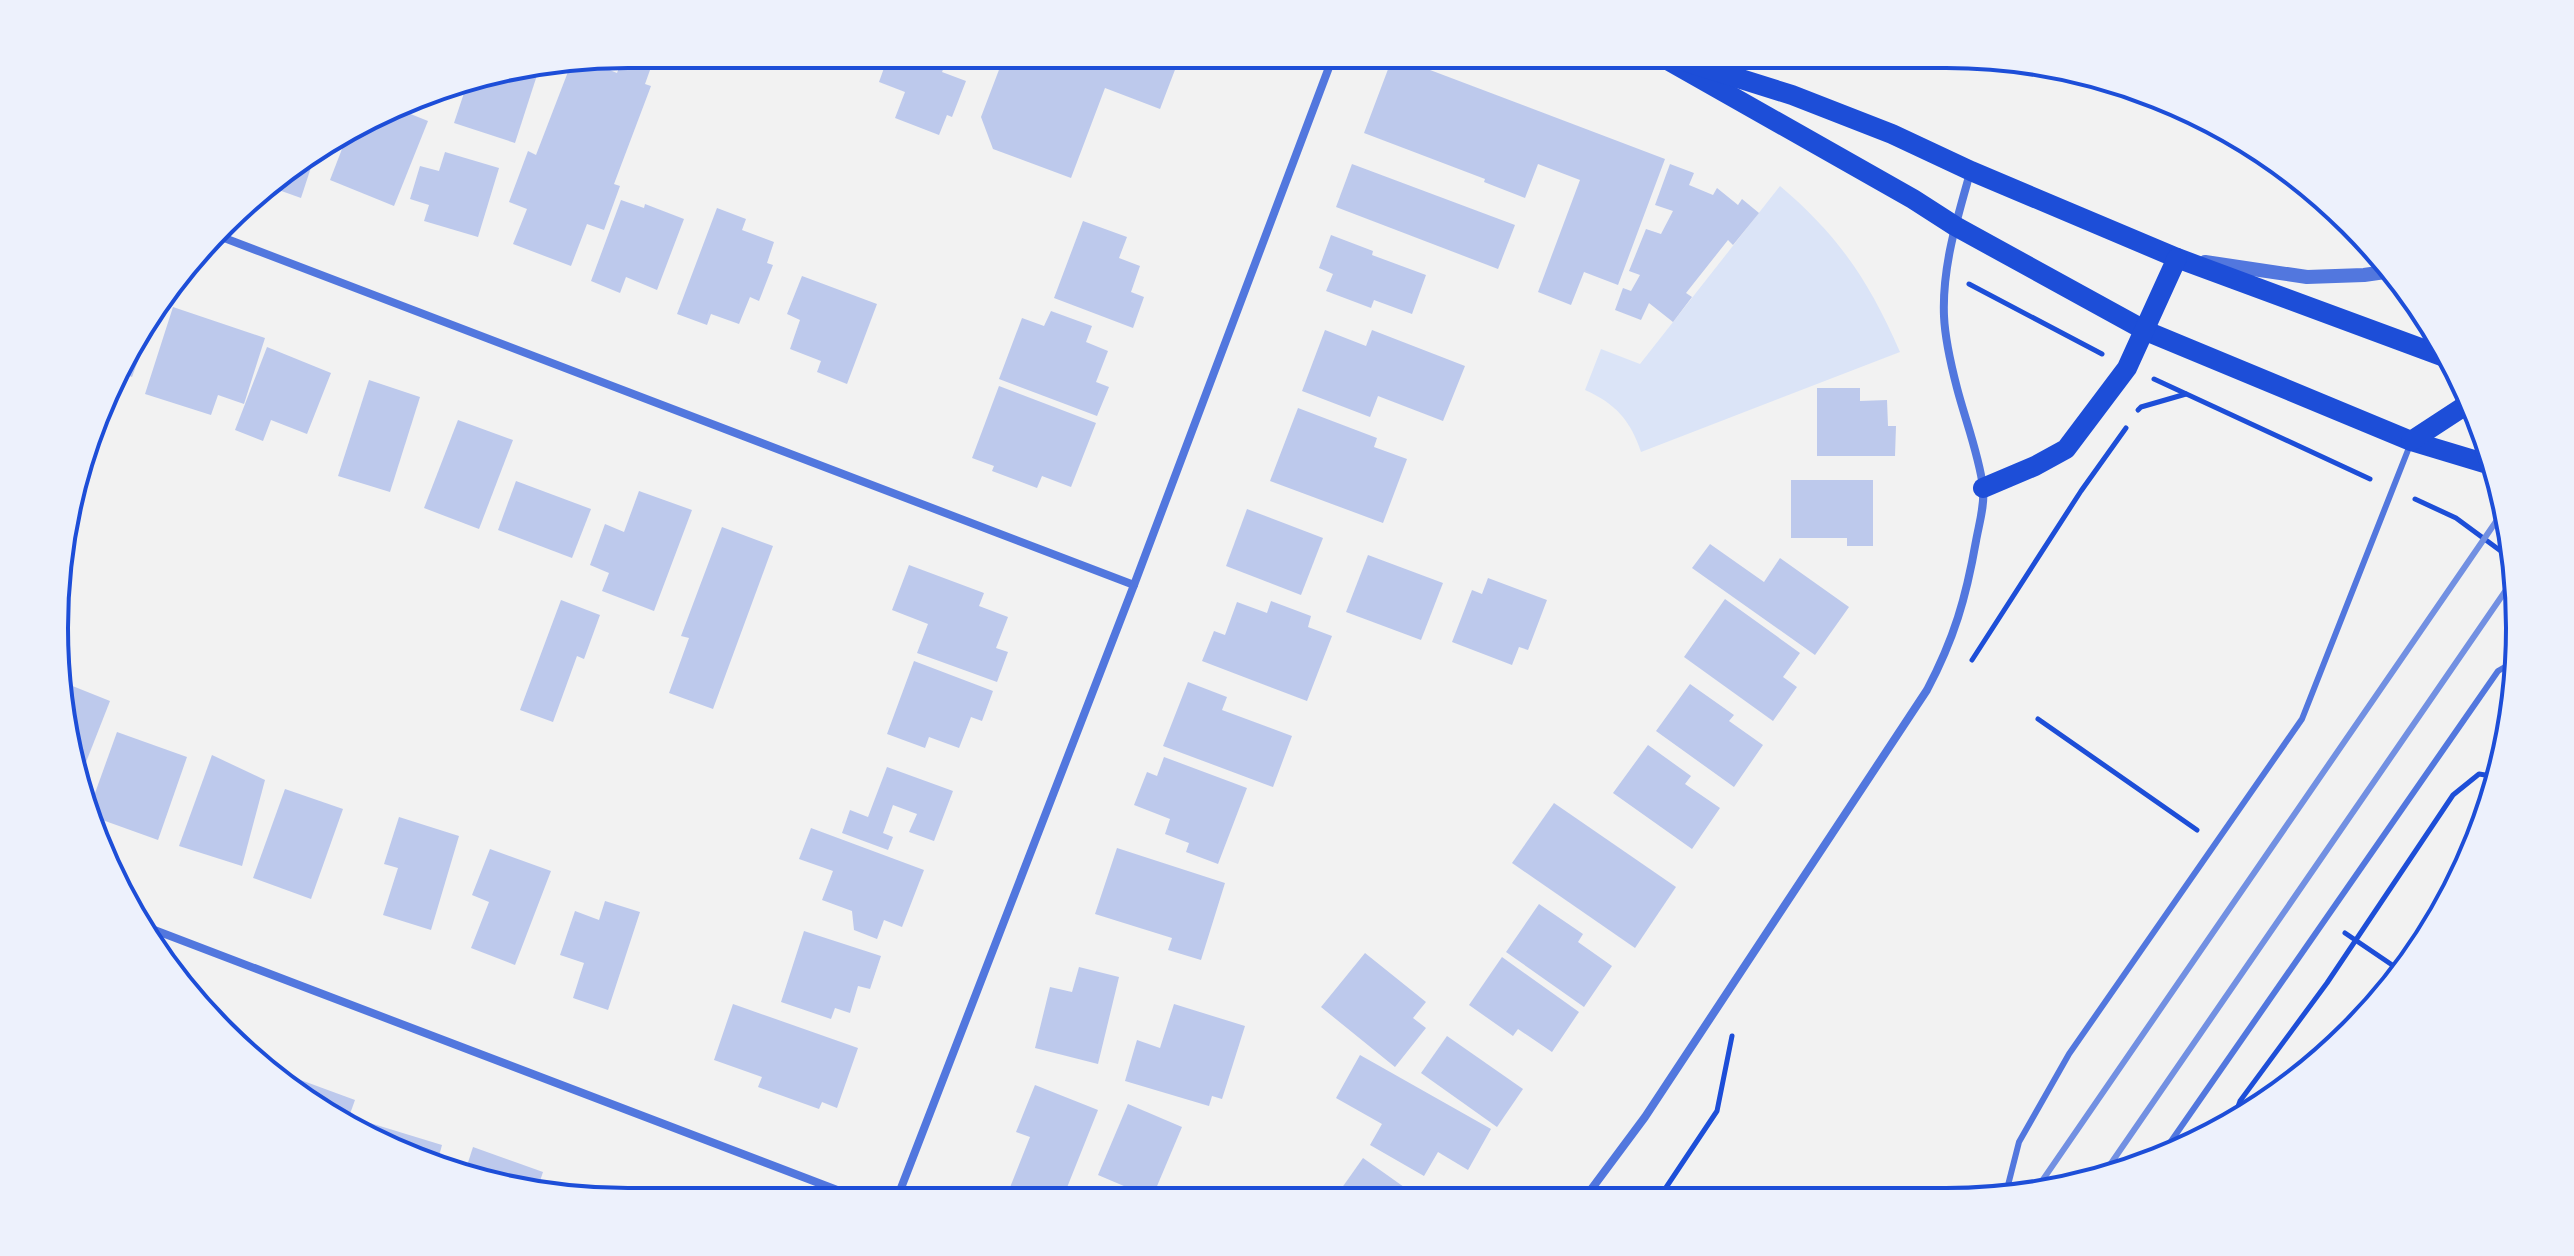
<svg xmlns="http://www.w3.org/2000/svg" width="2574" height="1256" viewBox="0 0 2574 1256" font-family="'PT Sans Narrow',sans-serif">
	<rect width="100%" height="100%" fill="#f2f2f2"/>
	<path fill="#dbe4f7" d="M1780 186C1839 236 1869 281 1900 352L1641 452C1631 421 1615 403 1585 390L1601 349 1640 364Z"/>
	<g fill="#bdc9ec">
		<polygon points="889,54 935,54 932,62 944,67 942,72 966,81 952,117 947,115 939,135 895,118 905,92 879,82"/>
		<polygon points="1005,54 1181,54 1160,109 1105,88 1071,178 993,149 981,117"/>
		<polygon points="1393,56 1665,159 1618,285 1584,272 1571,305 1538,292 1580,180 1538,164 1525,198 1484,182 1485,179 1364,133"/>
		<polygon points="611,57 607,69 617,73 622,60 650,70 645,84 651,86 614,184 620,186 604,230 587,224 571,266 513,244 527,209 509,202 528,151 536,155 571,64"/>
		<polygon points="539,69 515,143 454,123 468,81"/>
		<polygon points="398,109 428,121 394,206 330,180 347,136"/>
		<polygon points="316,152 301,198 273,188 279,173"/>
		<polygon points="445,152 499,168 478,237 424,221 429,205 410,199 420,166 439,171"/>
		<polygon points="1352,164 1515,225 1498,269 1336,207"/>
		<polygon points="1670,164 1694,173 1689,185 1713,195 1717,188 1738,205 1742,199 1759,213 1733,245 1728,240 1686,293 1692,297 1673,322 1649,303 1641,320 1615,310 1623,288 1631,291 1640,275 1629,271 1646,229 1661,234 1673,211 1655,205"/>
		<polygon points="621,200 644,208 645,204 684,219 657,290 626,277 620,293 591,281"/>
		<polygon points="717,208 746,219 742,230 774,242 767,263 773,265 759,301 750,297 739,324 711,314 707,325 677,314"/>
		<polygon points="1083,221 1127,237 1119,258 1140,266 1131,292 1144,297 1133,328 1054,298"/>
		<polygon points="1331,235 1373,251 1372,255 1426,275 1412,314 1374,300 1371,308 1326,291 1333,274 1319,268"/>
		<polygon points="802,276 877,304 847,384 817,372 821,361 790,349 800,320 787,314"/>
		<polygon points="173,307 265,338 244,404 218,395 211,415 145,394"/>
		<polygon points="150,309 156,311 132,377 117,372"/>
		<polygon points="1051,311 1092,326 1086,342 1108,351 1096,382 1109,387 1097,416 999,379 1022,318 1044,326"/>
		<polygon points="1325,330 1366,346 1372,330 1465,366 1443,421 1378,396 1370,417 1302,391"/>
		<polygon points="267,347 331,373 307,434 271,420 263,441 235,430"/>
		<polygon points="369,380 420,397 390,492 338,476"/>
		<polygon points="999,386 1096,423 1071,487 1042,476 1037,488 992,471 994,466 972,458"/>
		<polygon points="1817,388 1860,388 1860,401 1887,400 1888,426 1896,426 1895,456 1817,456"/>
		<polygon points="1298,408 1377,438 1374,447 1407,459 1383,523 1270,481"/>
		<polygon points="458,420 513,440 479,529 424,508"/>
		<polygon points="1791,480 1873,480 1873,546 1847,546 1847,538 1791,538"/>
		<polygon points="516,481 591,509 572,558 498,530"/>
		<polygon points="639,491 692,510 654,611 602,591 609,573 590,565 605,524 624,532"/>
		<polygon points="1247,509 1323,538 1301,595 1226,566"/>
		<polygon points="722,527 773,546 713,709 669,693 689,638 681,636"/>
		<polygon points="1710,544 1764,582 1780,558 1849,607 1815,655 1692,568"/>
		<polygon points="1368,555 1443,583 1421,640 1346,612"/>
		<polygon points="909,565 984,593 979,606 1008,617 996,648 1008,652 997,682 917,653 928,624 892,610"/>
		<polygon points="1488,578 1547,600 1528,650 1519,647 1512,665 1452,642 1472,590 1482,594"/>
		<polygon points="1725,599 1800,653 1783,677 1797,687 1773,721 1684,657"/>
		<polygon points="561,600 600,615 584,659 577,656 553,722 520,710"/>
		<polygon points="1271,601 1311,616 1308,627 1332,636 1307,701 1202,661 1214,631 1225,635 1237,602 1267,613"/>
		<polygon points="914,661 993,691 982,721 971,717 959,748 929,737 925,748 887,734"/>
		<polygon points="60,681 110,701 81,775 59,702"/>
		<polygon points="1188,682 1227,697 1222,710 1292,736 1273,787 1163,746"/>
		<polygon points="1690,684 1734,715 1729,721 1763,745 1734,787 1656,731"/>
		<polygon points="117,732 187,757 158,840 94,817 90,807"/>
		<polygon points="1648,745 1691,776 1685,784 1720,808 1692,849 1613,793"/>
		<polygon points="212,755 265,780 242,866 179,846"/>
		<polygon points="1164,757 1247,788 1218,864 1186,852 1189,843 1165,834 1170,819 1134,805 1147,772 1157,776"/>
		<polygon points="887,767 953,791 934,841 909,832 917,814 893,805 883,833 893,837 888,850 842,833 850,810 868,817"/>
		<polygon points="285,789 343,809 311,899 253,878"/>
		<polygon points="1554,803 1676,887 1635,948 1512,863"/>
		<polygon points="399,817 459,836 431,930 383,915 398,868 384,864"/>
		<polygon points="811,828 924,870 902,927 884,920 877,939 854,930 852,911 822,900 833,871 799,859"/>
		<polygon points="1117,848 1225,883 1201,960 1168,950 1172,938 1095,914"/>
		<polygon points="490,849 551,871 515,965 471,948 489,902 472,895"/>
		<polygon points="605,901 640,912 608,1010 573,998 584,963 560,955 575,911 599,920"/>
		<polygon points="1539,904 1583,934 1578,942 1612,966 1584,1007 1506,952"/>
		<polygon points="804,931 881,956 870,989 858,986 850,1013 835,1008 831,1019 781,1002"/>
		<polygon points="1365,953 1426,1002 1413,1018 1426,1028 1395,1067 1321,1007"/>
		<polygon points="1502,957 1579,1012 1552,1052 1518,1029 1513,1036 1469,1005"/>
		<polygon points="1079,967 1119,977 1098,1064 1035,1048 1050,987 1072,992"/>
		<polygon points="733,1004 858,1048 837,1108 822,1102 819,1109 758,1087 762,1077 714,1060"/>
		<polygon points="1174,1004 1245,1026 1222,1099 1212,1096 1209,1106 1125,1081 1137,1040 1160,1048"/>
		<polygon points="1447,1036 1523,1089 1497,1127 1421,1073"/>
		<polygon points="1360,1055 1491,1129 1468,1170 1438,1152 1424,1176 1370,1145 1382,1124 1336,1098"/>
		<polygon points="287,1075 355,1100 346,1125 309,1105 283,1084"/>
		<polygon points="1035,1085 1098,1110 1062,1200 1008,1201 1005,1200 1030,1137 1016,1132"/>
		<polygon points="1128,1104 1182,1127 1152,1198 1098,1175"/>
		<polygon points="370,1123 442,1145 436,1167 408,1158 366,1136"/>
		<polygon points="473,1147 543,1172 536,1193 516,1191 464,1175"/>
		<polygon points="1363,1158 1421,1199 1334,1199"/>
	</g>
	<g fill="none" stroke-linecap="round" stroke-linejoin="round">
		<g stroke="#1d4ed8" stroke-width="5">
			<polyline points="1969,284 2102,354"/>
			<polyline points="2154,379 2370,479"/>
			<polyline points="2138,410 2141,407 2186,394"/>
			<polyline points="2415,499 2456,518 2513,560"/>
			<polyline points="1972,660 2081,491 2126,428"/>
			<polyline points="2038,719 2197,830"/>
			<polyline points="2345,933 2404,973"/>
			<polyline points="2233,1120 2240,1101 2327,983 2453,795 2479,774 2498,777"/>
			<polyline points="1659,1198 1717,1111 1732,1036"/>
		</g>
		<g stroke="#5277de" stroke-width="6">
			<polyline points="2158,1160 2498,671 2517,660"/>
			<polyline points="2005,1197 2019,1142 2069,1054 2302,719 2410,445"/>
		</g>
		<g stroke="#5277de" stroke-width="8">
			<polyline points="219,236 1134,585"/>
			<polyline points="144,926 866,1201"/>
			<path d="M1584 1199 1645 1117 1927 690C1954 639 1966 598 1976 541 1979 524 1985 505 1983 487 1979 455 1965 419 1957 388 1951 365 1945 339 1944 316 1942 267 1957 219 1970 173"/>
			<polyline points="896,1201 1134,585 1334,54"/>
		</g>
		<polyline stroke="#5277de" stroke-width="14" points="2205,262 2307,277 2364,275 2392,271"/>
		<g stroke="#1d4ed8" stroke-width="20">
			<polyline points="1657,54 1913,199 1955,226 2146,331 2411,441 2494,466"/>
			<polyline points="1690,63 1792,95 1892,134 1971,171 2177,258 2450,359"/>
			<polyline points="2411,441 2463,407 2471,398"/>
			<polyline points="1983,488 2035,466 2066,449 2127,368 2177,258"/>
		</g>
		<g stroke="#7290e2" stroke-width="6">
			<polyline points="2103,1175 2515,577"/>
			<polyline points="2033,1194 2506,507"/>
		</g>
	</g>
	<path d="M0 0H2574V1256H0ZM628 68H1946A560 560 0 0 1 2506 628V628A560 560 0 0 1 1946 1188H628A560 560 0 0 1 68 628V628A560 560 0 0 1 628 68Z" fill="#edf1fc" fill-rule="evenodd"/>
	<path fill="none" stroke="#1d4ed8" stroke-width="4" d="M628 68H1946A560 560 0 0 1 2506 628V628A560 560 0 0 1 1946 1188H628A560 560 0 0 1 68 628V628A560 560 0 0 1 628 68Z"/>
</svg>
